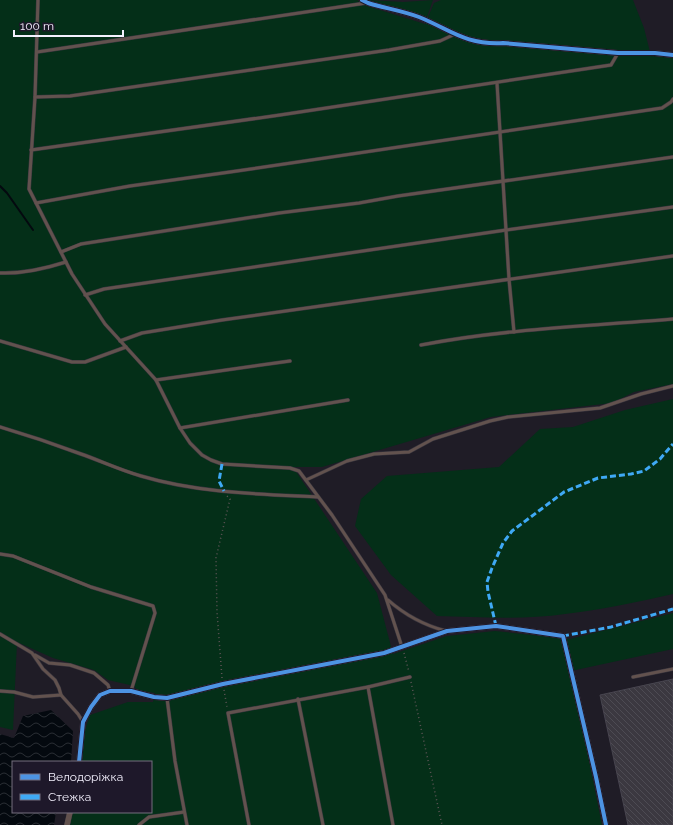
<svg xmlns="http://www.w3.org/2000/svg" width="673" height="825" viewBox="0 0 673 825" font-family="Raleway,sans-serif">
	<defs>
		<pattern id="water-waves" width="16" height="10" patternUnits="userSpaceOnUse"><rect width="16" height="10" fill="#04090f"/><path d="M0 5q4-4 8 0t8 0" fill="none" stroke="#292d33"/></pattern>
		<pattern id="building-back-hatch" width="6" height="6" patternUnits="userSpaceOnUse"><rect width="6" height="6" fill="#3a3840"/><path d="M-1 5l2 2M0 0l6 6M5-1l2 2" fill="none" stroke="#4d4c53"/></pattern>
		<filter id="shadow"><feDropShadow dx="4.5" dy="2.5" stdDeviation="0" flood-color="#0009"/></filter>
	</defs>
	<rect width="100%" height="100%" fill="#1f1c26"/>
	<g fill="#042f18">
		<polygon points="0,0 357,0 367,6 425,24 434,3 441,0 633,0 644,28 651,56 673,58 673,384 634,392 612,403 491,417 322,467 293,467 377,593 393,654 447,636 495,631 570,639 673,613 673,649 571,671 602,825 70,825 73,812 151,812 151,762 82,762 85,730 90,715 128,702 153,702 155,693 137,690 134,686 108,680 94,670 53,658 17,642 13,730 0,727"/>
		<polygon points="368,0 403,2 433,0 427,17"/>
		<path d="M673 399V594C637 602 601 610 565 614 524 620 479 617 437 616L391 575 355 526 361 499 387 476 499 467 540 429 573 427 625 410Z"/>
	</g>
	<polygon fill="url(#water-waves)" points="51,710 73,731 71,762 13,762 13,812 56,812 54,825 0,825 0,734 14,738 23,716"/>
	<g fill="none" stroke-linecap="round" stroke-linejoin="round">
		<polyline stroke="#04090f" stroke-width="2" points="0,186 7,193 33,230"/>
	</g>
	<polygon fill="url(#building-back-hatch)" stroke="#48454f" filter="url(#shadow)" points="673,679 673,825 628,825 600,695"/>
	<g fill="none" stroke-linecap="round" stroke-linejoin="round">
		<g stroke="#39363f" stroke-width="4">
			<g id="service">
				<polyline points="38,0 35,97 29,189 72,274 105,324 156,380 180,428 190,443 202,455 211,460 222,464 290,468 299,471 332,515 385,595 402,647"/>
				<polyline points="37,52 366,3"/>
				<polyline points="497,83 509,279 514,332"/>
				<polyline points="35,97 70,96 389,50 440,41 453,35"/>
				<polyline points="31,150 280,115 611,65 618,53"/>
				<polyline points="36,203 130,186 230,172 662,108 671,102 673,99"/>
				<polyline points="61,252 81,244 279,213 359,203 398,196 673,157"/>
				<path d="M0 273C23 274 44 269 66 262"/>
				<polyline points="85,295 104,289 506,230 673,207"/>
				<polyline points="0,341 72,362 85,362 126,347"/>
				<polyline points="120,341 142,333 222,320 673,256"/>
				<path d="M421 345C504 329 589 326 673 319"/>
				<polyline points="156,380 290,361"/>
				<path d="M0 427C27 435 54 444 81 454 101 461 120 470 141 476 198 493 259 494 318 497"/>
				<polyline points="180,428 348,400"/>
				<polyline points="306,480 347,461 374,454 409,452 433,439 490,421 508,417 600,408 641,394 673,386"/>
				<polyline points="0,554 13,556 91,587 153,606 155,613 131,691"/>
				<path d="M388 600C405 615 423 625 446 631"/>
				<polyline points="0,634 32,653 43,669 55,680 59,688 61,695 78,714 83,722"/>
				<polyline points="35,655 49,663 70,665 94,673 108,685 110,691"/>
				<polyline points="633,677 673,669"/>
				<polyline points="368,687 393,825"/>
				<polyline points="0,691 14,692 33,697 61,695"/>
				<polyline points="167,698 175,761 187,825"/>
				<polyline points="298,699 323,825"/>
				<polyline points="139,825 149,817 184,812"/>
				<polyline points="249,825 228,713 368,687 410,677"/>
			</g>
		</g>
		<g stroke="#39363f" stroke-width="6">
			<g id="minor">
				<path d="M362 0 368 3C384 8 403 11 419 17 451 30 465 45 503 43L618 53H655L673 55"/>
				<polyline points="79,762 83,722 91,707 100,695 110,691 131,691 154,697 167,698 223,684 384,653 447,631 496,626 563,636 596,777 606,825"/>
				<polyline points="67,825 70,812"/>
			</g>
		</g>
		<g stroke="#5e5556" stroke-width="1.5" stroke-dasharray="1 3" stroke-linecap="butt">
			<polyline points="404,653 409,672"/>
			<polyline points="222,678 217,612 216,558 230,499 227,496"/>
			<polyline points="411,682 442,825"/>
			<polyline points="224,690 227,707"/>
		</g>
		<use href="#service" stroke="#62524e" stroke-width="3"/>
		<use href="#minor" stroke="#62524e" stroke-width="5.5"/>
		<g stroke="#3fa9f5" stroke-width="3" stroke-dasharray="6 3" stroke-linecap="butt">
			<polyline points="222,464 219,481 224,491"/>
			<polyline points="496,626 488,592 487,582 492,568 503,543 512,531 564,492 598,478 631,474 644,471 660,459 673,444"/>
			<polyline points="563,636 611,627 673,609"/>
		</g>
		<g stroke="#1e182a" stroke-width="6">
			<g id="cycleway">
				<path d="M362 0 368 3C384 8 403 11 419 17 451 30 465 45 503 43L618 53H655L673 55"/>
				<polyline points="79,762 83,722 91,707 100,695 110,691 131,691 154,697 167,698 223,684 384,653 447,631 496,626 563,636 596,777 606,825"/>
			</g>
		</g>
		<use href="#cycleway" stroke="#4d94e3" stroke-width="4"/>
	</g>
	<rect x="12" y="761" width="140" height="52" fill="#1e182a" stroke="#746f7f"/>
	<rect x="20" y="774" width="20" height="6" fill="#4d94e3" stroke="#746f7f"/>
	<text x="48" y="781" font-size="12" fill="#f4f1fe">Велодоріжка</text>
	<rect x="20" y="794" width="20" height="6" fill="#3fa9f5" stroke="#746f7f"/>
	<text x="48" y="801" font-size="12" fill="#f4f1fe">Стежка</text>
	<path d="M14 30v6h109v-6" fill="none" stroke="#f4f1fe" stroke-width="2"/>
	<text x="20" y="30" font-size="12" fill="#f4f1fe" stroke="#1e182a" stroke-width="3" paint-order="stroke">100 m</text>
</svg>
